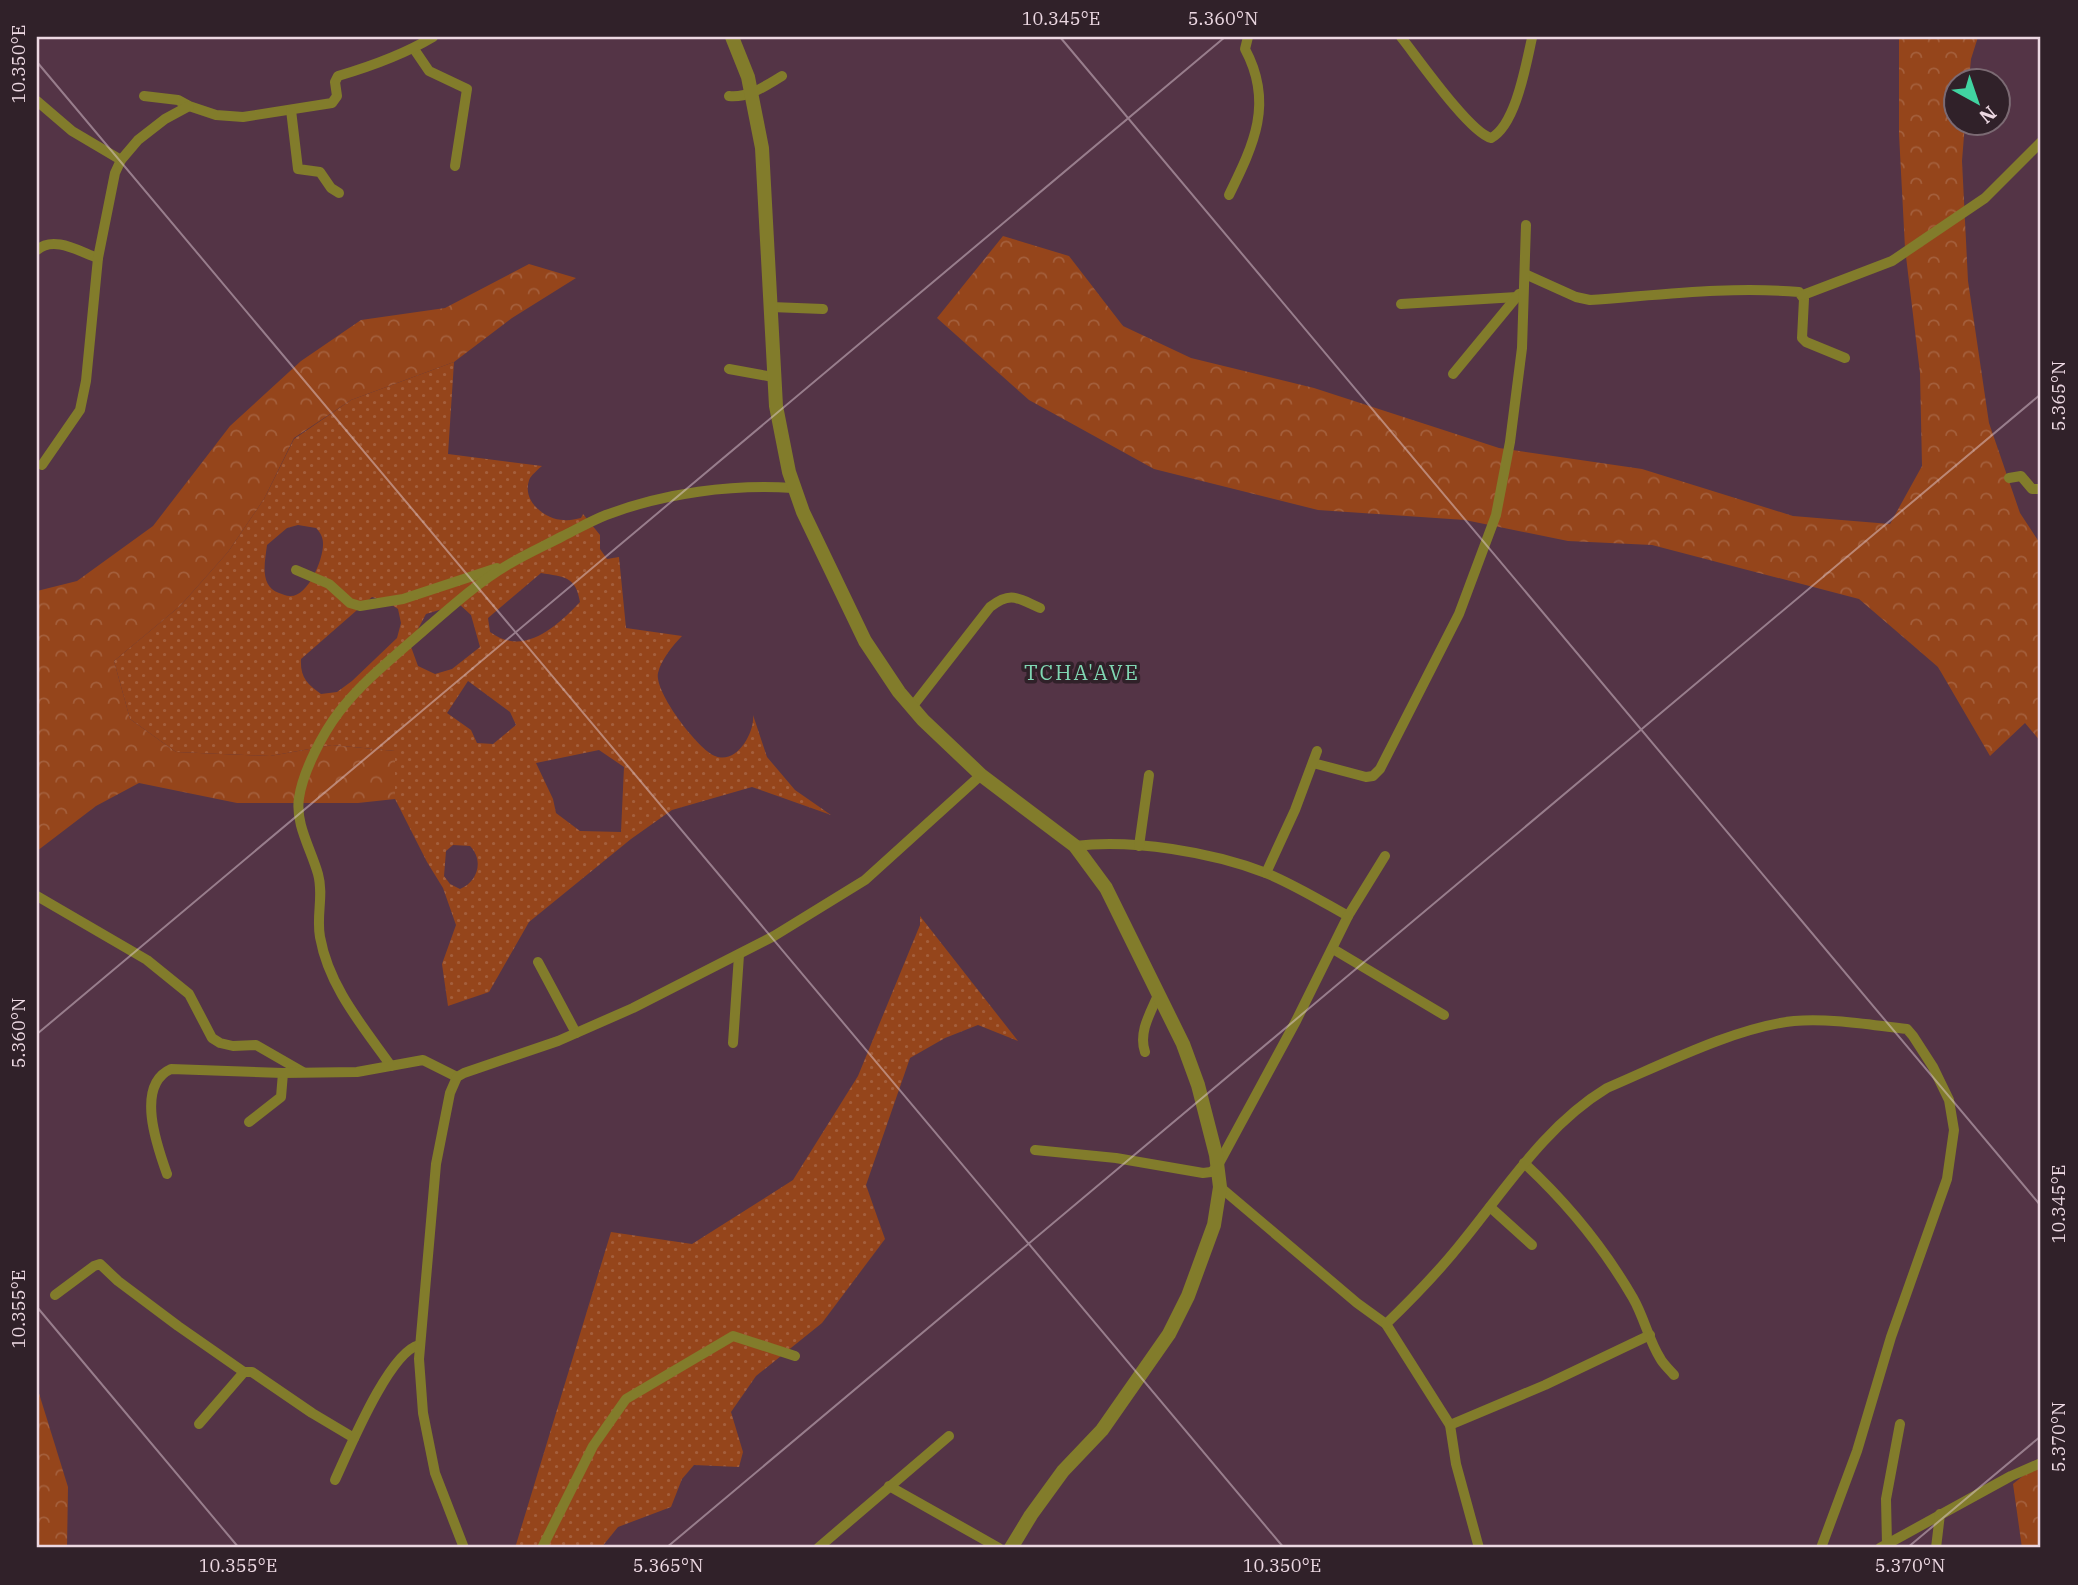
<svg xmlns="http://www.w3.org/2000/svg" width="2078" height="1585" viewBox="0 0 2078 1585" font-family="'IBM Plex Serif',serif">
	<defs>
		<pattern id="grass-dots" width="8" height="8" patternUnits="userSpaceOnUse" patternTransform="scale(1.75)"><rect width="8" height="8" fill="#95451b"/><path d="M2 2h.1M6 6h.1" fill="none" stroke="#a45f3c" stroke-width="1.8" stroke-linecap="round"/></pattern>
		<pattern id="forest-crowns" width="20" height="18" patternUnits="userSpaceOnUse" patternTransform="scale(1.75)"><rect width="20" height="18" fill="#95451b"/><path d="M2 6a3 3 0 1 1 6 0M12 15a3 3 0 1 1 6 0" fill="none" stroke="#a45f3c"/></pattern>
	</defs>
	<rect width="100%" height="100%" fill="#543446"/>
	<g fill="url(#grass-dots)" fill-rule="evenodd">
		<path d="M454 362 448 454 542 466C538 469 533 474 530 478 520 500 545 520 564 520 569 521 575 519 581 518L583 514 600 535V549L607 559 619 557 626 628 682 636C673 645 661 660 658 673 654 692 698 749 715 756 737 765 755 732 753 715L767 757 795 790 831 815 752 787 672 810 631 839 529 922 489 992 448 1006 442 964 456 925 443 888 427 862 395 799V751L332 745 270 756 176 752 130 719 114 661 180 606 228 552 264 499 294 439 351 400ZM298 525 316 528C320 532 323 537 323 543 324 558 308 597 290 596 286 596 283 594 279 593 259 586 265 562 267 545L287 528ZM541 573C564 577 576 576 580 602 556 627 524 657 490 632L488 618ZM372 597 386 601 398 609 401 623 397 638 352 681 337 692 321 694C307 684 300 677 301 659ZM459 604 471 615 480 647 452 669 435 674 418 666 410 644 426 614ZM468 681 510 712 516 725 493 744 477 743 471 730 447 713ZM599 750 624 767 621 832 580 831 556 813 553 799 536 763ZM453 845 470 846C484 860 478 882 460 889L450 884 444 876 446 851Z"/>
		<polygon points="920,916 1018,1041 978,1025 945,1038 910,1058 866,1185 885,1239 822,1323 756,1376 731,1412 743,1452 739,1467 694,1465 682,1479 671,1507 618,1527 601,1548 515,1548 611,1232 692,1244 793,1180 858,1076 920,925"/>
	</g>
	<g fill="url(#forest-crowns)">
		<polygon points="1899,37 1978,37 1971,59 1969,80 1955,80 1955,122 1965,123 1962,161 1968,281 1989,423 2020,513 2041,545 2041,742 2025,723 1990,756 1938,667 1859,599 1652,545 1568,541 1465,520 1318,510 1154,469 1029,400 937,318 1003,236 1069,256 1123,326 1191,358 1314,388 1499,448 1642,469 1793,516 1890,524 1922,466 1920,373 1905,248 1899,134"/>
		<polygon points="529,264 576,278 512,318 454,362 351,400 294,438 264,499 228,552 180,606 114,661 130,719 176,752 270,756 332,745 395,751 395,799 358,803 237,803 139,783 96,806 37,851 37,591 77,581 153,526 230,426 301,361 361,320 445,308"/>
		<polygon points="37,1387 68,1487 67,1548 37,1548"/>
		<polygon points="2041,1461 2041,1548 2022,1548 2013,1484"/>
	</g>
	<g fill="none" stroke-linecap="round" stroke-linejoin="round">
		<g stroke="#827c2b" stroke-width="10">
			<path d="M1401 37C1417 57 1469 132 1491 138 1516 125 1526 64 1532 38"/>
			<polyline points="414,49 429,71 467,89 455,166"/>
			<path d="M144 96 178 100 189 106 216 115 243 117 332 103 337 96 335 82 338 76C372 66 403 55 433 37"/>
			<path d="M729 96C749 98 765 86 782 76"/>
			<polyline points="37,101 72,131 121,160"/>
			<polyline points="291,110 298,169 320,172 331,188 339,193"/>
			<path d="M1229 195C1254 144 1274 103 1245 49L1248 37"/>
			<path d="M37 250C54 235 80 252 98 258"/>
			<path d="M1525 274 1576 297 1590 300C1660 295 1729 286 1799 292L1804 299 1802 338 1806 342 1845 358"/>
			<polyline points="1803,295 1892,261 1985,198 2041,142"/>
			<polyline points="1401,304 1517,297"/>
			<polyline points="771,307 823,309"/>
			<polyline points="729,369 773,377"/>
			<polyline points="1453,374 1519,294"/>
			<polyline points="42,465 80,410 86,381 98,258 115,173 121,160 138,140 165,119 189,106"/>
			<polyline points="2009,478 2021,476 2032,489 2041,489"/>
			<polyline points="296,570 329,584 350,603 360,606 403,599 497,568"/>
			<path d="M912 707 990 607C1011 591 1017 598 1040 608"/>
			<polyline points="1313,763 1366,777 1373,776 1380,769 1459,614 1496,515 1510,442 1522,348 1526,225"/>
			<path d="M1075 846C1133 839 1212 852 1266 873 1295 885 1321 901 1348 916"/>
			<polyline points="1139,846 1149,775"/>
			<polyline points="1266,873 1295,810 1317,751"/>
			<polyline points="37,896 147,960 189,994 212,1038 220,1043 233,1046 256,1045 303,1072"/>
			<polyline points="1333,949 1444,1015"/>
			<polyline points="538,962 576,1033"/>
			<polyline points="733,1043 739,955"/>
			<path d="M1145 1052C1138 1032 1151 1012 1159 993"/>
			<path d="M391 1066C362 1025 329 987 320 937 316 916 324 895 318 874 311 849 295 824 299 798 303 771 323 733 339 712 359 686 383 666 407 645 440 617 474 584 511 563 528 553 546 545 563 536 577 529 591 521 606 515 664 493 732 484 793 488"/>
			<polyline points="249,1122 281,1097 283,1073"/>
			<polyline points="1035,1150 1116,1158 1203,1173 1211,1172 1217,1167 1296,1021 1348,916 1385,856"/>
			<path d="M1524 1163C1566 1202 1604 1248 1633 1298 1644 1317 1649 1341 1660 1358 1663 1364 1669 1369 1674 1375"/>
			<path d="M167 1174C157 1146 135 1085 171 1069L283 1073 357 1072 423 1060 457 1077"/>
			<polyline points="1220,1187 1357,1303 1386,1324 1450,1425 1456,1464 1479,1548"/>
			<polyline points="1490,1207 1532,1245"/>
			<polyline points="55,1295 94,1266 100,1264 118,1281 178,1326 244,1372"/>
			<path d="M1386 1324C1413 1298 1440 1270 1463 1241 1507 1187 1546 1125 1607 1088 1661 1065 1736 1027 1794 1021 1831 1018 1870 1025 1907 1029L1913 1036 1933 1067 1949 1100 1954 1130 1947 1179 1891 1337 1857 1451 1821 1548"/>
			<polyline points="199,1424 244,1372 252,1372 312,1413 354,1438"/>
			<polyline points="1450,1425 1545,1385 1650,1335"/>
			<path d="M335 1480C349 1450 389 1352 419 1345"/>
			<polyline points="889,1486 999,1548"/>
			<polyline points="1887,1544 1886,1499 1900,1424"/>
			<polyline points="464,1548 435,1473 423,1413 419,1359 436,1164 450,1093 457,1077 464,1073 558,1041 633,1008 774,936 865,880 981,775"/>
			<polyline points="542,1548 593,1446 626,1399 733,1336 795,1356"/>
			<polyline points="818,1548 949,1436"/>
			<polyline points="1880,1548 2011,1476 2041,1463"/>
			<polyline points="1936,1548 1940,1514"/>
		</g>
		<polyline stroke="#827c2b" stroke-width="14" points="732,37 748,77 762,148 776,406 789,472 803,512 865,641 899,692 923,720 981,775 1075,846 1106,888 1183,1044 1198,1085 1216,1155 1220,1187 1214,1225 1188,1296 1169,1334 1102,1430 1063,1471 1031,1515 1011,1548"/>
	</g>
	<path fill="none" stroke="#ecd8e2" stroke-width="2" stroke-opacity="0.45" d="M1060 37 2041 1206M37 62 1284 1548M37 1034 1225 37M37 1307 239 1548M666 1548 2041 394M1907 1548 2041 1436"/>
	<g text-anchor="middle" dominant-baseline="central" stroke-width="7" stroke-linejoin="round" paint-order="stroke">
		<g font-size="21" letter-spacing="2" fill="#80d7b3" stroke="#302129">
			<text x="1082" y="672">TCHA'AVE</text>
		</g>
	</g>
	<rect width="2078" height="1585" fill="none" stroke="#302129" stroke-width="77"/>
	<g transform="translate(1977 102) rotate(140)"><circle r="33" fill="#302129" stroke="#7b6a73" stroke-width="2"/>
	<path d="M0-5L12 26L0 18L-12 26Z" fill="#41d4a1"/>
	<text y="-10" font-size="19" font-weight="bold" text-anchor="middle" fill="#ecd8e2">N</text>
	</g>
	<rect x="38" y="38" width="2001" height="1508" fill="none" stroke="#ecd8e2" stroke-width="2.5"/>
	<g font-size="18" text-anchor="middle" fill="#ecd8e2">
		<text x="1061" y="25">10.345°E</text>
		<text x="1223" y="25">5.360°N</text>
		<text transform="translate(19 64) rotate(-90)" y="6">10.350°E</text>
		<text transform="translate(2059 396) rotate(-90)" y="6">5.365°N</text>
		<text transform="translate(19 1033) rotate(-90)" y="6">5.360°N</text>
		<text transform="translate(2059 1204) rotate(-90)" y="6">10.345°E</text>
		<text transform="translate(19 1309) rotate(-90)" y="6">10.355°E</text>
		<text transform="translate(2059 1437) rotate(-90)" y="6">5.370°N</text>
		<text x="238" y="1572">10.355°E</text>
		<text x="668" y="1572">5.365°N</text>
		<text x="1282" y="1572">10.350°E</text>
		<text x="1910" y="1572">5.370°N</text>
	</g>
</svg>
